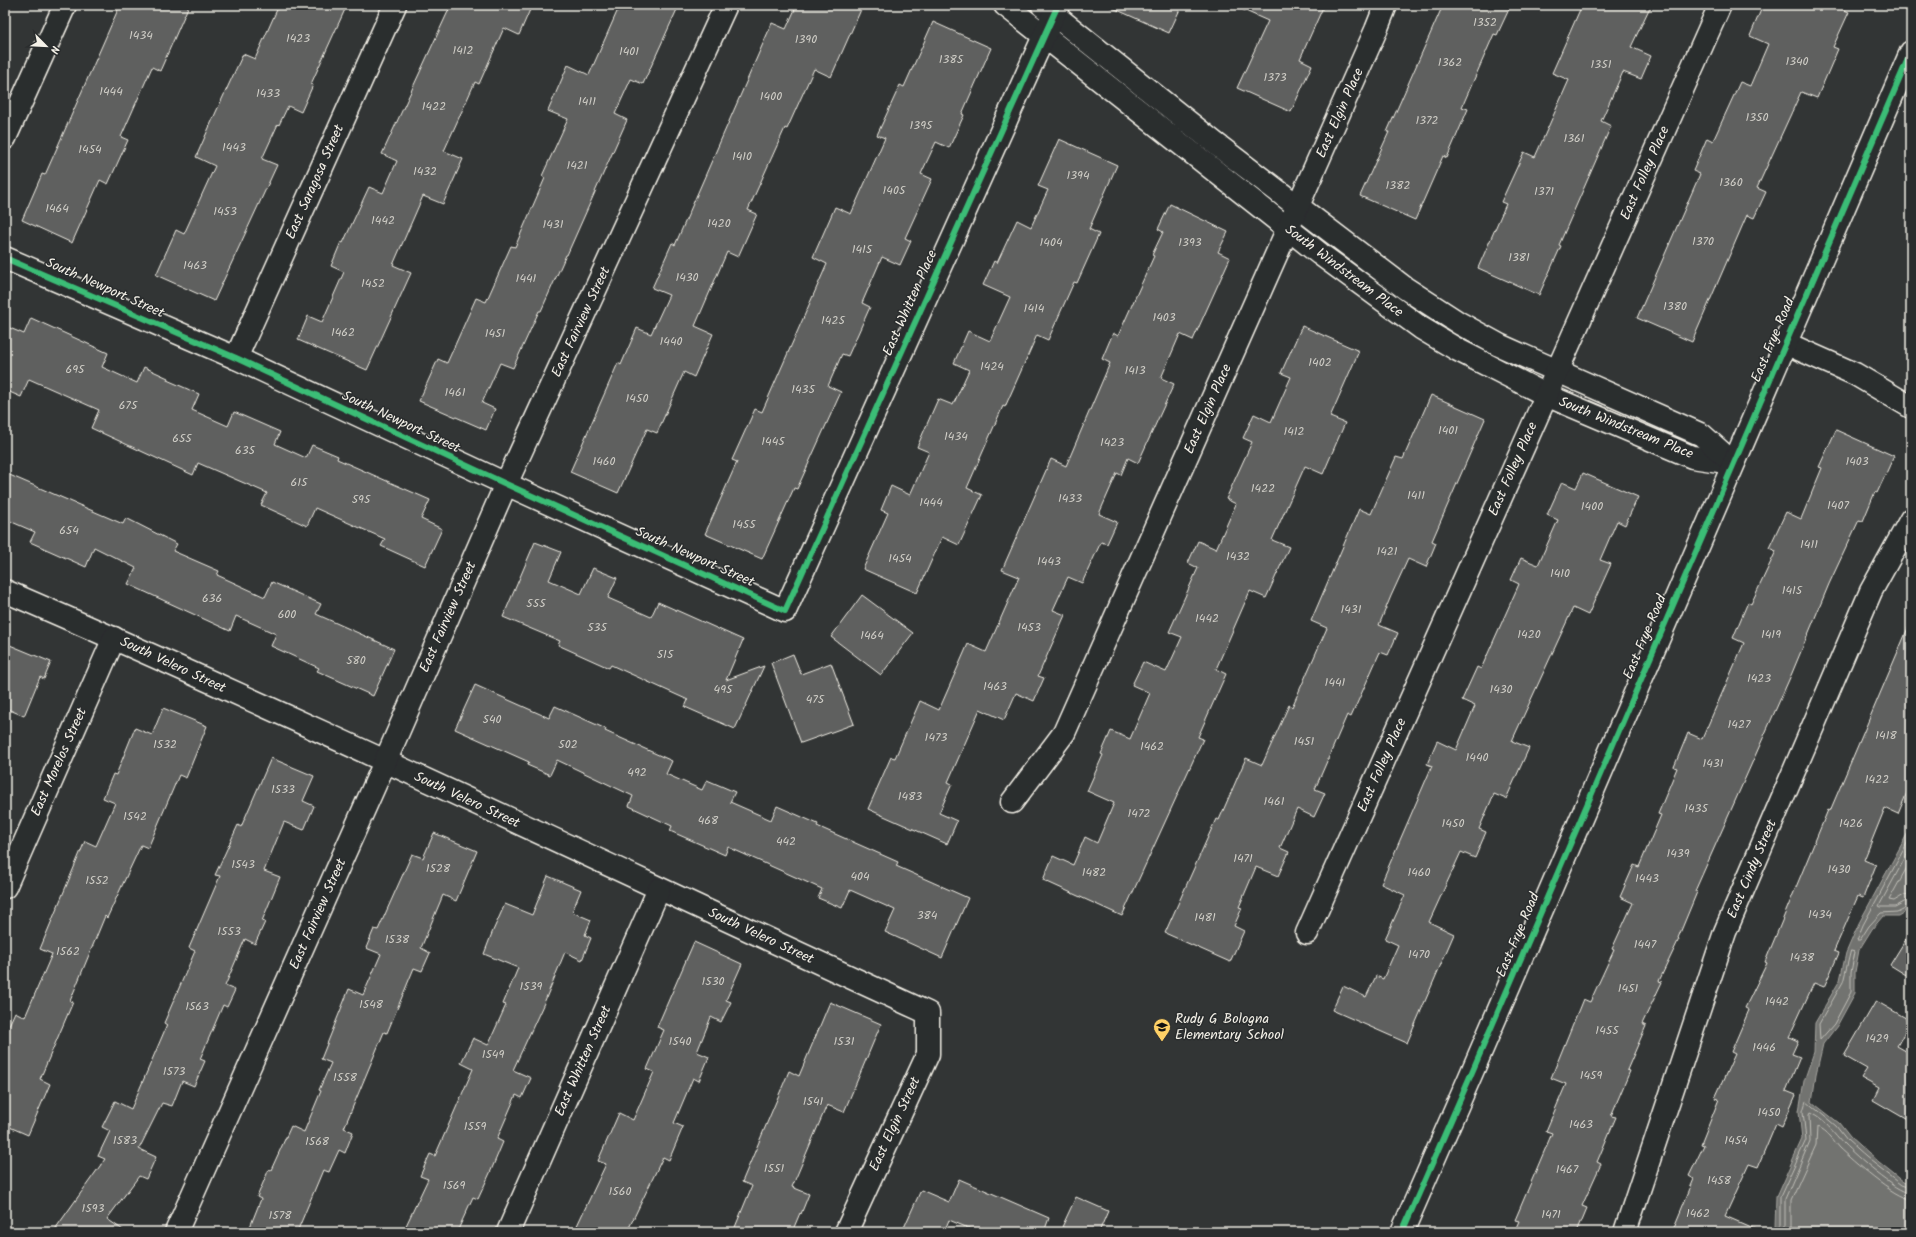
<svg xmlns="http://www.w3.org/2000/svg" width="1916" height="1237" viewBox="0 0 1916 1237" font-family="Kalam,sans-serif">
	<rect width="100%" height="100%" fill="#323535"/>
	<filter id="ink" filterUnits="userSpaceOnUse"><feTurbulence type="fractalNoise" baseFrequency=".025" numOctaves="2"/><feDisplacementMap in="SourceGraphic" scale="8" xChannelSelector="R" yChannelSelector="G"/><feConvolveMatrix kernelMatrix="1 2 1 2 8 2 1 2 1" color-interpolation-filters="sRGB"/></filter>
	<g filter="url(#ink)">
		<polygon fill="#727370" stroke="#a6a5a0" points="1911,827 1911,908 1898,916 1883,916 1872,929 1859,950 1855,972 1855,993 1837,1026 1823,1044 1816,1074 1812,1102 1839,1123 1850,1137 1869,1154 1904,1182 1911,1185 1911,1232 1777,1232 1775,1226 1776,1197 1802,1139 1799,1111 1804,1081 1814,1052 1815,1023 1840,980 1846,953 1859,923"/>
		<g fill="none" stroke-linecap="round" stroke-linejoin="round">
			<g stroke="#c0bfb8" stroke-width="1">
				<polyline points="1911,836 1863,925 1857,940 1860,940 1869,926 1881,913 1897,912 1911,905"/>
				<polyline points="1911,847 1879,906 1881,907 1895,907 1906,901 1911,900"/>
				<polyline points="1911,860 1889,900 1894,901 1904,895 1911,894"/>
				<polygon points="1851,951 1855,952 1851,972 1851,992 1834,1024 1820,1040 1819,1024 1843,982"/>
				<polyline points="1780,1232 1780,1197 1806,1140 1803,1111 1806,1101 1836,1126 1847,1140 1866,1157 1902,1185 1911,1188"/>
				<path d="M1785 1232V1199L1810 1141 1809 1115 1810 1113C1824 1119 1834 1133 1844 1144 1855 1155 1897 1193 1911 1193"/>
				<path d="M1791 1232V1200L1816 1145 1817 1127C1827 1131 1832 1140 1839 1148 1852 1160 1895 1199 1911 1199"/>
			</g>
		</g>
		<g fill="#5f605f" stroke="#f4f1e8">
			<polygon points="120,5 189,5 160,71 152,67 121,137 128,140 108,184 100,180 72,243 22,220 42,174 45,175"/>
			<polygon points="279,5 347,5 311,84 313,85 301,112 288,106 279,125 278,124 262,159 277,165 214,301 156,275 176,230 184,234 215,166 196,157 216,112 243,54 255,59"/>
			<polygon points="451,5 532,5 519,35 504,28 479,84 475,82 444,151 463,159 443,204 423,196 393,265 411,273 367,370 298,340 308,316 322,322 344,272 331,266 341,242 343,243 369,187 383,193 397,161 382,154"/>
			<polygon points="620,5 679,5 643,84 631,79 615,114 627,120 567,255 566,255 541,311 539,311 513,368 500,363 482,403 495,409 486,430 419,401 438,359 447,363 476,298 486,302 511,246 515,247 545,178 542,176 568,119 548,111 568,65 589,75"/>
			<polygon points="797,5 863,5 831,77 814,69 787,129 785,128 748,210 757,214 738,257 727,252 695,326 713,334 694,377 684,372 657,433 647,429 618,493 570,472 618,363 621,365 637,328 651,334 669,295 652,288 672,243 675,245 772,23 786,29"/>
			<polygon points="1106,5 1182,5 1169,33"/>
			<polygon points="1232,5 1324,5 1300,59 1312,65 1291,112 1237,88 1268,21"/>
			<polygon points="1443,5 1511,5 1497,35 1494,34 1462,107 1468,109 1447,158 1443,156 1415,220 1360,196 1389,132 1387,132"/>
			<polygon points="1582,5 1651,5 1631,47 1651,56 1641,79 1623,72 1601,121 1611,126 1559,245 1561,246 1539,295 1478,268 1506,204 1501,202 1524,152 1535,157 1569,80 1552,73"/>
			<polygon points="1763,5 1833,5 1849,12 1833,47 1838,49 1817,98 1801,92 1757,188 1766,192 1754,218 1747,215 1692,342 1637,318 1700,174 1693,171 1707,138 1713,141 1740,82 1750,86 1768,44 1750,36"/>
			<polygon points="933,22 991,48 962,114 964,115 949,148 936,142 921,174 932,179 905,238 911,241 900,265 882,257 862,303 870,307 848,356 842,354 828,386 841,392 797,489 794,488 762,559 705,534 737,462 732,460 755,409 762,412 827,264 813,257 835,207 851,214 885,138 877,135 900,85 904,87"/>
			<polygon points="1059,139 1117,165 1089,229 1099,234 1077,283 1074,282 1048,340 1037,335 1005,407 1003,406 967,488 982,495 959,545 942,537 917,593 863,569 888,513 881,510 891,486 910,495 929,452 917,447 938,399 953,405 969,370 954,363 968,331 990,341 1010,297 983,285 994,261 997,263 1017,220 1031,227 1048,190 1038,186"/>
			<polygon points="1170,204 1228,232 1218,252 1230,258 1193,340 1180,334 1161,378 1174,384 1138,463 1128,458 1121,475 1117,473 1099,514 1117,522 1107,544 1101,542 1082,583 1068,577 1053,610 1065,615 1038,676 1044,678 1034,701 1016,693 1004,720 980,709 948,782 952,784 939,813 957,821 947,844 868,809 891,757 895,758 920,701 939,710 968,644 986,652 1019,577 1002,570 1051,459 1066,466 1110,363 1102,359 1113,333 1118,336 1154,256 1152,255 1163,232 1158,229"/>
			<polygon points="31,318 108,353 102,367 137,383 144,367 168,378 167,380 199,394 192,410 228,426 234,412 280,432 275,444 306,458 312,445 338,456 337,459 430,500 421,519 442,529 425,566 381,546 385,539 315,508 307,526 261,505 267,493 198,463 193,475 91,428 99,410 29,379 21,397 5,390 5,326 24,334"/>
			<polygon points="1302,326 1359,351 1330,417 1345,423 1323,474 1305,466 1272,540 1289,547 1266,598 1250,591 1216,669 1226,674 1198,737 1203,739 1122,916 1043,880 1053,856 1073,865 1085,837 1097,843 1114,803 1087,791 1103,755 1101,754 1111,731 1130,739 1150,693 1132,685 1143,662 1166,672 1182,637 1169,632 1198,568 1188,563 1198,541 1216,549 1236,504 1226,499 1252,442 1243,438 1254,414 1271,422 1291,377 1281,373"/>
			<polygon points="1431,395 1485,419 1432,541 1436,543 1426,567 1408,559 1391,596 1379,625 1398,633 1388,655 1380,652 1351,717 1347,715 1315,789 1325,793 1314,817 1297,809 1280,848 1289,852 1278,876 1256,867 1239,907 1242,908 1234,926 1244,931 1230,962 1165,933 1216,819 1219,820 1246,758 1262,765 1289,705 1292,707 1327,628 1311,621 1359,509 1371,514 1396,457 1403,459"/>
			<polygon points="1836,430 1894,456 1877,493 1875,492 1863,521 1859,520 1829,584 1792,673 1695,891 1697,892 1678,938 1679,939 1659,981 1662,982 1642,1024 1646,1026 1627,1070 1630,1071 1611,1116 1616,1117 1597,1162 1601,1164 1582,1206 1587,1208 1577,1232 1514,1232 1519,1221 1515,1220 1552,1133 1546,1131 1566,1084 1551,1078 1583,999 1590,1002 1614,950 1612,949 1633,903 1620,897 1634,865 1639,867 1661,815 1658,814 1677,768 1674,767 1688,733 1702,739 1744,643 1733,638 1748,602 1751,604 1776,551 1769,548 1786,512 1801,519 1822,468 1819,467"/>
			<polygon points="5,473 123,524 126,518 177,544 173,551 219,571 217,575 265,597 272,582 321,604 316,614 394,649 373,696 317,671 319,668 271,646 276,634 236,616 230,631 128,584 136,568 94,547 86,567 30,542 35,532 5,519"/>
			<polygon points="1583,473 1638,497 1625,525 1617,521 1600,560 1611,564 1588,615 1573,608 1512,741 1529,748 1506,799 1494,794 1479,829 1486,832 1475,858 1461,852 1429,922 1454,934 1407,1043 1332,1010 1343,986 1366,997 1376,976 1383,979 1398,945 1385,939 1405,895 1381,884 1432,766 1427,764 1437,741 1456,750 1475,706 1462,700 1477,667 1481,669 1519,584 1511,580 1521,558 1538,565 1558,520 1547,515 1562,482 1576,488"/>
			<polygon points="535,542 561,552 549,580 581,594 593,568 617,578 608,598 651,617 658,602 743,640 726,680 764,666 735,729 685,707 688,700 611,665 609,668 558,645 560,641 503,617"/>
			<polygon points="862,595 913,633 881,675 831,637"/>
			<polygon points="1911,621 1911,783 1898,814 1885,808 1864,860 1876,865 1863,898 1858,896 1834,951 1839,953 1824,987 1814,983 1789,1037 1798,1041 1792,1054 1800,1057 1786,1091 1796,1095 1782,1127 1776,1124 1758,1167 1749,1164 1725,1216 1762,1232 1672,1232 1694,1179 1689,1176 1704,1145 1701,1144 1719,1099 1715,1098 1735,1054 1731,1052 1749,1010 1745,1008 1767,963 1765,962 1828,810 1830,811"/>
			<polygon points="5,643 51,662 44,679 40,677 24,716 5,708"/>
			<polygon points="793,654 801,674 831,663 854,724 801,743 771,663"/>
			<polygon points="475,685 549,718 555,706 606,729 605,731 672,761 666,774 702,790 707,780 735,792 730,802 771,820 777,806 818,824 817,826 898,862 896,866 968,898 942,958 885,932 895,910 850,890 842,908 818,898 822,889 728,847 725,855 670,831 672,826 629,806 633,796 557,760 550,775 527,765 529,762 455,729"/>
			<polygon points="163,708 207,726 186,778 179,775 148,848 141,845 107,918 105,916 70,1001 73,1002 40,1079 50,1084 28,1135 5,1125 5,1034 15,1012 25,1017 52,954 40,949 85,841 96,846 115,803 103,798 113,774 116,775 135,728 152,735"/>
			<polygon points="271,758 314,776 303,801 314,806 304,830 284,822 264,871 280,877 262,921 265,922 255,944 245,939 225,986 235,990 227,1007 223,1005 200,1059 205,1061 194,1086 182,1081 172,1106 162,1103 139,1149 156,1157 146,1179 139,1176 107,1219 126,1232 53,1232 105,1159 98,1156 110,1131 102,1127 115,1101 131,1109 167,1025 164,1023 195,951 189,948 220,876 215,875 238,825 241,827"/>
			<polygon points="434,833 477,851 456,901 443,895 421,948 430,953 422,971 414,968 387,1033 384,1032 344,1128 353,1132 345,1153 339,1150 329,1172 323,1170 297,1232 248,1232 261,1199 257,1197 269,1169 271,1170 291,1126 304,1132 321,1091 319,1090 331,1063 321,1059 349,989 363,995 381,954 366,948 374,929 378,930 412,854 423,858"/>
			<polygon points="548,876 581,890 572,912 591,920 585,935 591,938 582,960 565,952 544,1003 513,1070 531,1078 522,1098 516,1095 497,1139 503,1142 490,1173 478,1199 473,1197 457,1232 403,1232 428,1179 420,1176 430,1154 435,1156 473,1069 461,1063 473,1038 488,1045 506,1005 503,1004 518,968 484,954 492,933 505,904 532,915"/>
			<polygon points="1911,931 1911,978 1890,965"/>
			<polygon points="694,942 742,964 726,1000 731,1002 721,1022 711,1017 697,1052 709,1057 699,1081 693,1078 674,1123 683,1127 669,1160 663,1157 627,1232 574,1232 606,1164 598,1161 619,1113 633,1120 654,1072 647,1069 664,1030 657,1027"/>
			<polygon points="1876,1001 1911,1021 1897,1046 1911,1054 1911,1122 1873,1100 1879,1088 1861,1078 1867,1069 1844,1056"/>
			<polygon points="830,1002 881,1024 844,1112 827,1105 792,1187 809,1194 801,1214 800,1213 792,1232 733,1232 752,1186 742,1182 789,1071 799,1076"/>
			<polygon points="959,1179 1049,1218 1044,1232 978,1232 949,1220 944,1232 902,1232 921,1190 949,1202"/>
			<polygon points="1076,1197 1108,1211 1099,1232 1073,1232 1062,1227"/>
		</g>
		<g fill="none" stroke-linecap="round" stroke-linejoin="round">
			<g stroke="#f4f1e8" stroke-width="25">
				<g id="street">
					<polyline points="1005,5 1320,254 1421,328 1458,350 1546,395 1692,457 1733,463"/>
					<polyline points="1043,6 1216,144 1405,288 1459,323 1499,345 1702,435 1733,463"/>
					<polyline points="5,138 65,5"/>
					<polyline points="5,258 236,358 506,484 785,611 1058,5"/>
					<polyline points="1785,343 1855,374 1911,407"/>
					<polyline points="236,358 395,5"/>
					<path d="M5 591C316 725 621 872 928 1013V1054L846 1232"/>
					<polyline points="1012,802 1064,733 1376,30 1386,5"/>
					<polyline points="5,887 114,638"/>
					<polyline points="1307,933 1720,5"/>
					<polyline points="176,1232 385,762 506,484 726,5"/>
					<polyline points="508,1232 659,889"/>
					<polyline points="1625,1232 1725,932 1871,591 1911,519"/>
				</g>
			</g>
			<g stroke="#f4f1e8" stroke-width="25">
				<polyline id="secondary" points="1402,1232 1469,1079 1911,52"/>
			</g>
			<use href="#street" stroke="#2a2d2e" stroke-width="22"/>
			<use href="#secondary" stroke="#2a2d2e" stroke-width="22"/>
			<g stroke="#2a2d2e" stroke-width="8">
				<g id="cycleway">
					<polyline points="5,258 236,358 506,484 785,611 1058,5"/>
					<polyline points="1402,1232 1469,1079 1911,52"/>
				</g>
			</g>
			<use href="#cycleway" stroke="#3abd76" stroke-width="6"/>
		</g>
	</g>
	<defs>
		<g id="school-pin" transform="scale(0.9)"><path d="M0 17L-7.5 6A9.5 9.5 0 1 1 7.5 6Z" fill="#ffd166" stroke="#2a2d2e"/><path d="M0-5L7-2L0 1L-7-2ZM-4 1L0 2.5L4 1V4Q0 6-4 4Z" fill="#111"/></g>
	</defs>
	<g fill-rule="evenodd">
		<use href="#school-pin" x="1162" y="1027"/>
	</g>
	<g text-anchor="middle" dominant-baseline="central" stroke-width="3" stroke-linejoin="round" paint-order="stroke">
		<g font-size="12" fill="#cfcdc6">
			<text x="1485" y="22">1352</text>
			<text x="141" y="35">1434</text>
			<text x="298" y="38">1423</text>
			<text x="806" y="39">1390</text>
			<text x="463" y="50">1412</text>
			<text x="629" y="51">1401</text>
			<text x="951" y="59">1385</text>
			<text x="1797" y="61">1340</text>
			<text x="1450" y="62">1362</text>
			<text x="1601" y="64">1351</text>
			<text x="1275" y="77">1373</text>
			<text x="111" y="91">1444</text>
			<text x="268" y="93">1433</text>
			<text x="771" y="96">1400</text>
			<text x="587" y="101">1411</text>
			<text x="434" y="106">1422</text>
			<text x="1757" y="117">1350</text>
			<text x="1427" y="120">1372</text>
			<text x="921" y="125">1395</text>
			<text x="1574" y="138">1361</text>
			<text x="234" y="147">1443</text>
			<text x="90" y="149">1454</text>
			<text x="742" y="156">1410</text>
			<text x="577" y="165">1421</text>
			<text x="425" y="171">1432</text>
			<text x="1078" y="175">1394</text>
			<text x="1731" y="182">1360</text>
			<text x="1398" y="185">1382</text>
			<text x="894" y="190">1405</text>
			<text x="1544" y="191">1371</text>
			<text x="57" y="208">1464</text>
			<text x="225" y="211">1453</text>
			<text x="383" y="220">1442</text>
			<text x="719" y="223">1420</text>
			<text x="553" y="224">1431</text>
			<text x="1703" y="241">1370</text>
			<text x="1051" y="242">1404</text>
			<text x="1190" y="242">1393</text>
			<text x="862" y="249">1415</text>
			<text x="1519" y="257">1381</text>
			<text x="195" y="265">1463</text>
			<text x="687" y="277">1430</text>
			<text x="526" y="278">1441</text>
			<text x="373" y="283">1452</text>
			<text x="1675" y="306">1380</text>
			<text x="1034" y="308">1414</text>
			<text x="1164" y="317">1403</text>
			<text x="833" y="320">1425</text>
			<text x="343" y="332">1462</text>
			<text x="495" y="333">1451</text>
			<text x="671" y="341">1440</text>
			<text x="1320" y="362">1402</text>
			<text x="992" y="366">1424</text>
			<text x="75" y="369">695</text>
			<text x="1135" y="370">1413</text>
			<text x="803" y="389">1435</text>
			<text x="455" y="392">1461</text>
			<text x="637" y="398">1450</text>
			<text x="128" y="405">675</text>
			<text x="1448" y="430">1401</text>
			<text x="1294" y="431">1412</text>
			<text x="956" y="436">1434</text>
			<text x="182" y="438">655</text>
			<text x="773" y="441">1445</text>
			<text x="1112" y="442">1423</text>
			<text x="245" y="450">635</text>
			<text x="604" y="461">1460</text>
			<text x="1857" y="461">1403</text>
			<text x="299" y="482">615</text>
			<text x="1263" y="488">1422</text>
			<text x="1416" y="495">1411</text>
			<text x="1070" y="498">1433</text>
			<text x="361" y="499">595</text>
			<text x="931" y="502">1444</text>
			<text x="1838" y="505">1407</text>
			<text x="1592" y="506">1400</text>
			<text x="744" y="524">1455</text>
			<text x="69" y="530">654</text>
			<text x="1809" y="544">1411</text>
			<text x="1387" y="551">1421</text>
			<text x="1238" y="556">1432</text>
			<text x="900" y="558">1454</text>
			<text x="1049" y="561">1443</text>
			<text x="1560" y="573">1410</text>
			<text x="1792" y="590">1415</text>
			<text x="212" y="598">636</text>
			<text x="536" y="603">555</text>
			<text x="1351" y="609">1431</text>
			<text x="287" y="614">600</text>
			<text x="1207" y="618">1442</text>
			<text x="597" y="627">535</text>
			<text x="1029" y="627">1453</text>
			<text x="1529" y="634">1420</text>
			<text x="1771" y="634">1419</text>
			<text x="872" y="635">1464</text>
			<text x="665" y="654">515</text>
			<text x="356" y="660">580</text>
			<text x="1759" y="678">1423</text>
			<text x="1335" y="682">1441</text>
			<text x="995" y="686">1463</text>
			<text x="723" y="689">495</text>
			<text x="1501" y="689">1430</text>
			<text x="815" y="699">475</text>
			<text x="492" y="719">540</text>
			<text x="1739" y="724">1427</text>
			<text x="1886" y="735">1418</text>
			<text x="936" y="737">1473</text>
			<text x="1304" y="741">1451</text>
			<text x="165" y="744">1532</text>
			<text x="568" y="744">502</text>
			<text x="1152" y="746">1462</text>
			<text x="1477" y="757">1440</text>
			<text x="1713" y="763">1431</text>
			<text x="637" y="772">492</text>
			<text x="1877" y="779">1422</text>
			<text x="283" y="789">1533</text>
			<text x="910" y="796">1483</text>
			<text x="1274" y="801">1461</text>
			<text x="1696" y="808">1435</text>
			<text x="1139" y="813">1472</text>
			<text x="135" y="816">1542</text>
			<text x="708" y="820">468</text>
			<text x="1453" y="823">1450</text>
			<text x="1851" y="823">1426</text>
			<text x="786" y="841">442</text>
			<text x="1678" y="853">1439</text>
			<text x="1243" y="858">1471</text>
			<text x="243" y="864">1543</text>
			<text x="438" y="868">1528</text>
			<text x="1839" y="869">1430</text>
			<text x="1094" y="872">1482</text>
			<text x="1419" y="872">1460</text>
			<text x="860" y="876">404</text>
			<text x="1647" y="878">1443</text>
			<text x="97" y="880">1552</text>
			<text x="1820" y="914">1434</text>
			<text x="927" y="915">384</text>
			<text x="1205" y="917">1481</text>
			<text x="229" y="931">1553</text>
			<text x="397" y="939">1538</text>
			<text x="1645" y="944">1447</text>
			<text x="68" y="951">1562</text>
			<text x="1419" y="954">1470</text>
			<text x="1802" y="957">1438</text>
			<text x="713" y="981">1530</text>
			<text x="531" y="986">1539</text>
			<text x="1628" y="988">1451</text>
			<text x="1777" y="1001">1442</text>
			<text x="371" y="1004">1548</text>
			<text x="197" y="1006">1563</text>
			<text x="1607" y="1030">1455</text>
			<text x="1877" y="1038">1429</text>
			<text x="680" y="1041">1540</text>
			<text x="844" y="1041">1531</text>
			<text x="1764" y="1047">1446</text>
			<text x="493" y="1054">1549</text>
			<text x="174" y="1071">1573</text>
			<text x="1591" y="1075">1459</text>
			<text x="345" y="1077">1558</text>
			<text x="813" y="1101">1541</text>
			<text x="1769" y="1112">1450</text>
			<text x="1581" y="1124">1463</text>
			<text x="475" y="1126">1559</text>
			<text x="125" y="1140">1583</text>
			<text x="1736" y="1140">1454</text>
			<text x="317" y="1141">1568</text>
			<text x="774" y="1168">1551</text>
			<text x="1567" y="1169">1467</text>
			<text x="1719" y="1180">1458</text>
			<text x="454" y="1185">1569</text>
			<text x="620" y="1191">1560</text>
			<text x="93" y="1208">1593</text>
			<text x="1698" y="1213">1462</text>
			<text x="1551" y="1214">1471</text>
			<text x="280" y="1215">1578</text>
		</g>
		<g font-size="14" fill="#f4f1e8" stroke="#2a2d2e">
			<text transform="translate(1340 113) rotate(-66)">East Elgin Place</text>
			<text transform="translate(1645 173) rotate(-66)">East Folley Place</text>
			<text transform="translate(315 182) rotate(-66)">East Saragosa Street</text>
			<text transform="translate(1344 271) rotate(37)">South Windstream Place</text>
			<text transform="translate(105 288) rotate(24)">South Newport Street</text>
			<text transform="translate(910 303) rotate(-66)">East Whitten Place</text>
			<text transform="translate(581 322) rotate(-65)">East Fairview Street</text>
			<text transform="translate(1773 340) rotate(-67)">East Frye Road</text>
			<text transform="translate(1208 409) rotate(-66)">East Elgin Place</text>
			<text transform="translate(401 422) rotate(25)">South Newport Street</text>
			<text transform="translate(1626 428) rotate(22)">South Windstream Place</text>
			<text transform="translate(1513 469) rotate(-66)">East Folley Place</text>
			<text transform="translate(695 557) rotate(24)">South Newport Street</text>
			<text transform="translate(448 617) rotate(-66)">East Fairview Street</text>
			<text transform="translate(1645 637) rotate(-67)">East Frye Road</text>
			<text transform="translate(173 665) rotate(25)">South Velero Street</text>
			<text transform="translate(59 762) rotate(-66)">East Morelos Street</text>
			<text transform="translate(1382 765) rotate(-66)">East Folley Place</text>
			<text transform="translate(467 800) rotate(25)">South Velero Street</text>
			<text transform="translate(1752 869) rotate(-67)">East Cindy Street</text>
			<text transform="translate(318 914) rotate(-66)">East Fairview Street</text>
			<text transform="translate(1518 935) rotate(-67)">East Frye Road</text>
			<text transform="translate(761 936) rotate(25)">South Velero Street</text>
			<text transform="translate(583 1061) rotate(-66)">East Whitten Street</text>
			<text transform="translate(895 1124) rotate(-65)">East Elgin Street</text>
		</g>
		<g font-size="14" fill="#f4f1e8" stroke="#2a2d2e" text-anchor="start">
			<text x="1175" y="1019">Rudy G Bologna<tspan x="1175" dy="16">Elementary School</tspan></text>
		</g>
	</g>
	<rect width="1916" height="1237" fill="none" stroke="#2a2d2e" stroke-width="20"/>
	<rect x="10" y="10" width="1896" height="1217" fill="none" stroke="#f4f1e8" stroke-width="1.5" filter="url(#ink)"/>
	<g transform="translate(46 46) rotate(114)" stroke="#2a2d2e" stroke-width="3" paint-order="stroke">
	<path d="M0-3L7 15L0 10L-7 15Z" fill="#f4f1e8"/>
	<text y="-6" font-size="11" font-weight="bold" text-anchor="middle" fill="#f4f1e8">N</text>
	</g>
</svg>
